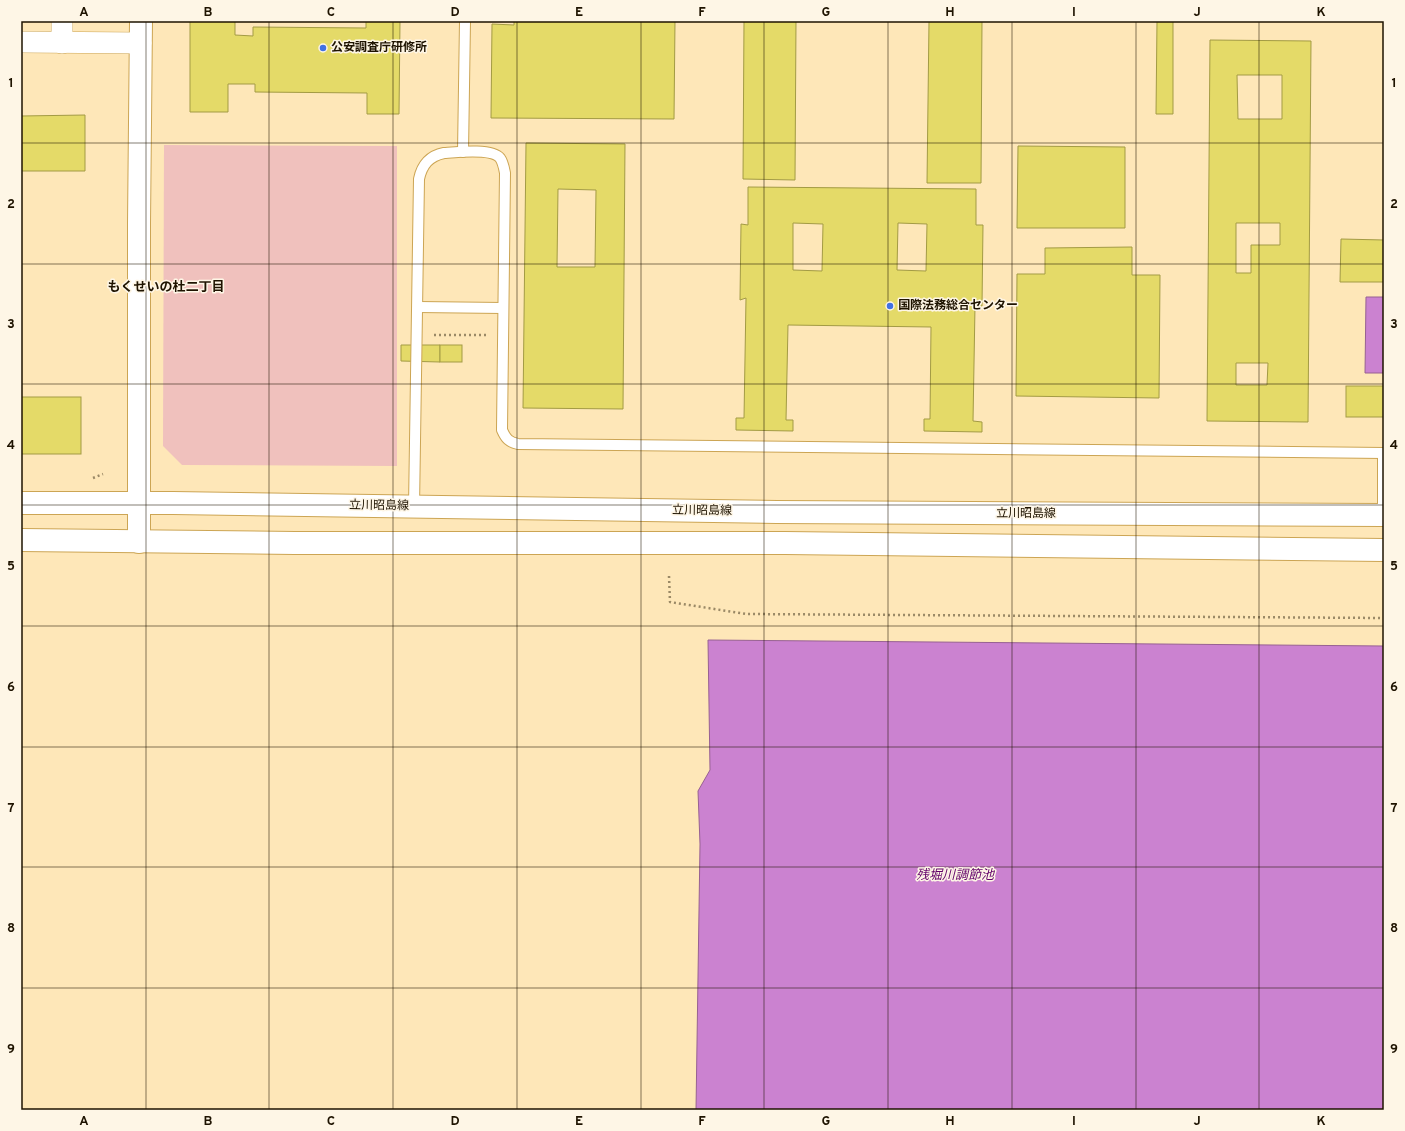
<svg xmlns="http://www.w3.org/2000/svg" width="1405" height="1131" viewBox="0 0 1405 1131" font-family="Overpass,'Noto Sans JP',sans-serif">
	<rect width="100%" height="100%" fill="#fee7b8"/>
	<polygon fill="#f0c1bd" points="164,145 397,146 397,466 182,465 163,446"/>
	<g fill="#cb82d0" stroke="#976192">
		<polygon points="1366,297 1384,297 1384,373 1365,373"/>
		<polygon points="708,640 1384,646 1384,1110 696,1110 700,844 698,791 710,770"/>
	</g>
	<g fill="#e4da68" stroke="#a39b44" fill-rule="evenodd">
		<polygon points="190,21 235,21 235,35 253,36 253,27 366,28 366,21 400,21 399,114 367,114 367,93 255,92 255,84 228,84 228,112 190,112"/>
		<polygon points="514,21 675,21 674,119 491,118 492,24 514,25"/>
		<polygon points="744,21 796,21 795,180 743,179"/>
		<polygon points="929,21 982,21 981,183 927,183"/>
		<polygon points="1157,21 1173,21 1173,114 1156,114"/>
		<path d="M1210 40 1311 41 1308 422 1207 421ZM1237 75H1282V119H1238ZM1236 223H1280V245H1251V273H1236ZM1236 363H1268L1267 385H1236Z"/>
		<polygon points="85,115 85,171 21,171 21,116"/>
		<path d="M526 143 625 144 623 409 523 408ZM558 189 596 190 595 267H557Z"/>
		<polygon points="1018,146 1125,147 1125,228 1017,228"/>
		<path d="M748 187 976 189V225H983L982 306H975L973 421 982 422V432L924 431V419H930L931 327 788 325 786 420H793V431L736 430V418H744L746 298 740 300 741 224 748 225ZM793 223 823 224 822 271 793 270ZM898 223 927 224 926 271 897 270Z"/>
		<polygon points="1341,239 1384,240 1384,282 1340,282"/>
		<polygon points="1132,247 1132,275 1160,275 1159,398 1016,396 1017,274 1045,274 1045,248"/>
		<polygon points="401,345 440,345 440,362 401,361"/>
		<rect x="440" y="345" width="22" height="17"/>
		<rect x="1346" y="386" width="38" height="31"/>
		<rect x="21" y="397" width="60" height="57"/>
	</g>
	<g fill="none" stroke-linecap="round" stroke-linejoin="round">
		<g stroke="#cca554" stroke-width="12">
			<g id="lane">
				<polyline points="463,152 465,21"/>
				<polyline points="418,307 503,308"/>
				<path d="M414 507 419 179C422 165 429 156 444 153 457 152 492 148 500 158 503 162 504 168 505 173L502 430C506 439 509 442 518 444L1384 453"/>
				<polyline points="1383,515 1383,453"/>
			</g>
		</g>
		<g stroke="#cca554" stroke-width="22">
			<g id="street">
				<polyline points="21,42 141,43"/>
				<polyline points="62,43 62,21"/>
			</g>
		</g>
		<g stroke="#cca554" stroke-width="24">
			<g id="secondary">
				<polyline points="21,503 173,503 777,512 1384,515"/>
				<polyline points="21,540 295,543 785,543 1384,550"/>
				<polyline points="139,542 139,223 141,21"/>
			</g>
		</g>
		<g stroke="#9a8966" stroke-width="2.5" stroke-dasharray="2 3" stroke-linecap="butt">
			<polyline points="434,335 487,335"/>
			<polyline points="93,478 103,474"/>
			<polyline points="669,576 670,602 746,614 1384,618"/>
		</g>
		<use href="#lane" stroke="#fff" stroke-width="10"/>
		<use href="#street" stroke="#fff" stroke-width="21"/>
		<use href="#secondary" stroke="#fff" stroke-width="22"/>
	</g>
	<path fill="none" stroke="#1e1300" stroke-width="1" stroke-opacity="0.55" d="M146 21V1110M269 21V1110M393 21V1110M517 21V1110M641 21V1110M764 21V1110M888 21V1110M1012 21V1110M1136 21V1110M1259 21V1110M21 143H1384M21 264H1384M21 384H1384M21 505H1384M21 626H1384M21 747H1384M21 867H1384M21 988H1384"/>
	<g fill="#4171e2" stroke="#fef6e6" stroke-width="1.5">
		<circle cx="323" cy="48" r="4"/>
		<circle cx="890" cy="306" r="4"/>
	</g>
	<g text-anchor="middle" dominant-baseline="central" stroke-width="3" stroke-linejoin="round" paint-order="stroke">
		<g font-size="12" font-weight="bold" fill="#1e1300" stroke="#fef6e6" text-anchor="start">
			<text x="331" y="48">公安調査庁研修所</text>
			<text x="898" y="306">国際法務総合センター</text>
		</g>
		<g font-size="12" fill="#1e1300" stroke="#fef6e6">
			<text transform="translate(379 506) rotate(1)">立川昭島線</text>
			<text transform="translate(702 511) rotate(1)">立川昭島線</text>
			<text x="1026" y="514">立川昭島線</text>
		</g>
		<g font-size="13" font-weight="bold" fill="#1e1300" stroke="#fef6e6">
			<text x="166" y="288">もくせいの杜二丁目</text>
		</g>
		<g font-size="13" font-style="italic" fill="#62006a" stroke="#fef6e6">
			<text x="955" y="876">残堀川調節池</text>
		</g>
	</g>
	<rect width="1405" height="1131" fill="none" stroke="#fef6e6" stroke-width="44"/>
	<rect x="22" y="22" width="1361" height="1087" fill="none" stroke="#1e1300" stroke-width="1.5"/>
	<g font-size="13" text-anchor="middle" font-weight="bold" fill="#1e1300">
		<text x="84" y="16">A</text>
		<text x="208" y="16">B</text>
		<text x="331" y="16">C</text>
		<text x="455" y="16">D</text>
		<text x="579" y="16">E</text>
		<text x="702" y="16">F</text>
		<text x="826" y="16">G</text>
		<text x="950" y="16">H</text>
		<text x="1074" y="16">I</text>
		<text x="1197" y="16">J</text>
		<text x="1321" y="16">K</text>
		<text x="11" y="87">1</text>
		<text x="1394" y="87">1</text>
		<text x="11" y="208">2</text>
		<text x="1394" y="208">2</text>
		<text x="11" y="328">3</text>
		<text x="1394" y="328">3</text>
		<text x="11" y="449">4</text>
		<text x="1394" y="449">4</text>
		<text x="11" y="570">5</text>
		<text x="1394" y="570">5</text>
		<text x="11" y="691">6</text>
		<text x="1394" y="691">6</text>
		<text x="11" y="812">7</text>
		<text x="1394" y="812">7</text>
		<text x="11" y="932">8</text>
		<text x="1394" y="932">8</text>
		<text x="11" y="1053">9</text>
		<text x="1394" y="1053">9</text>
		<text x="84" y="1125">A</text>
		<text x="208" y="1125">B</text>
		<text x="331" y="1125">C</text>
		<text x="455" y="1125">D</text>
		<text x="579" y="1125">E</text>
		<text x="702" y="1125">F</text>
		<text x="826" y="1125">G</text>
		<text x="950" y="1125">H</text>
		<text x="1074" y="1125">I</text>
		<text x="1197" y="1125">J</text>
		<text x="1321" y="1125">K</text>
	</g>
</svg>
